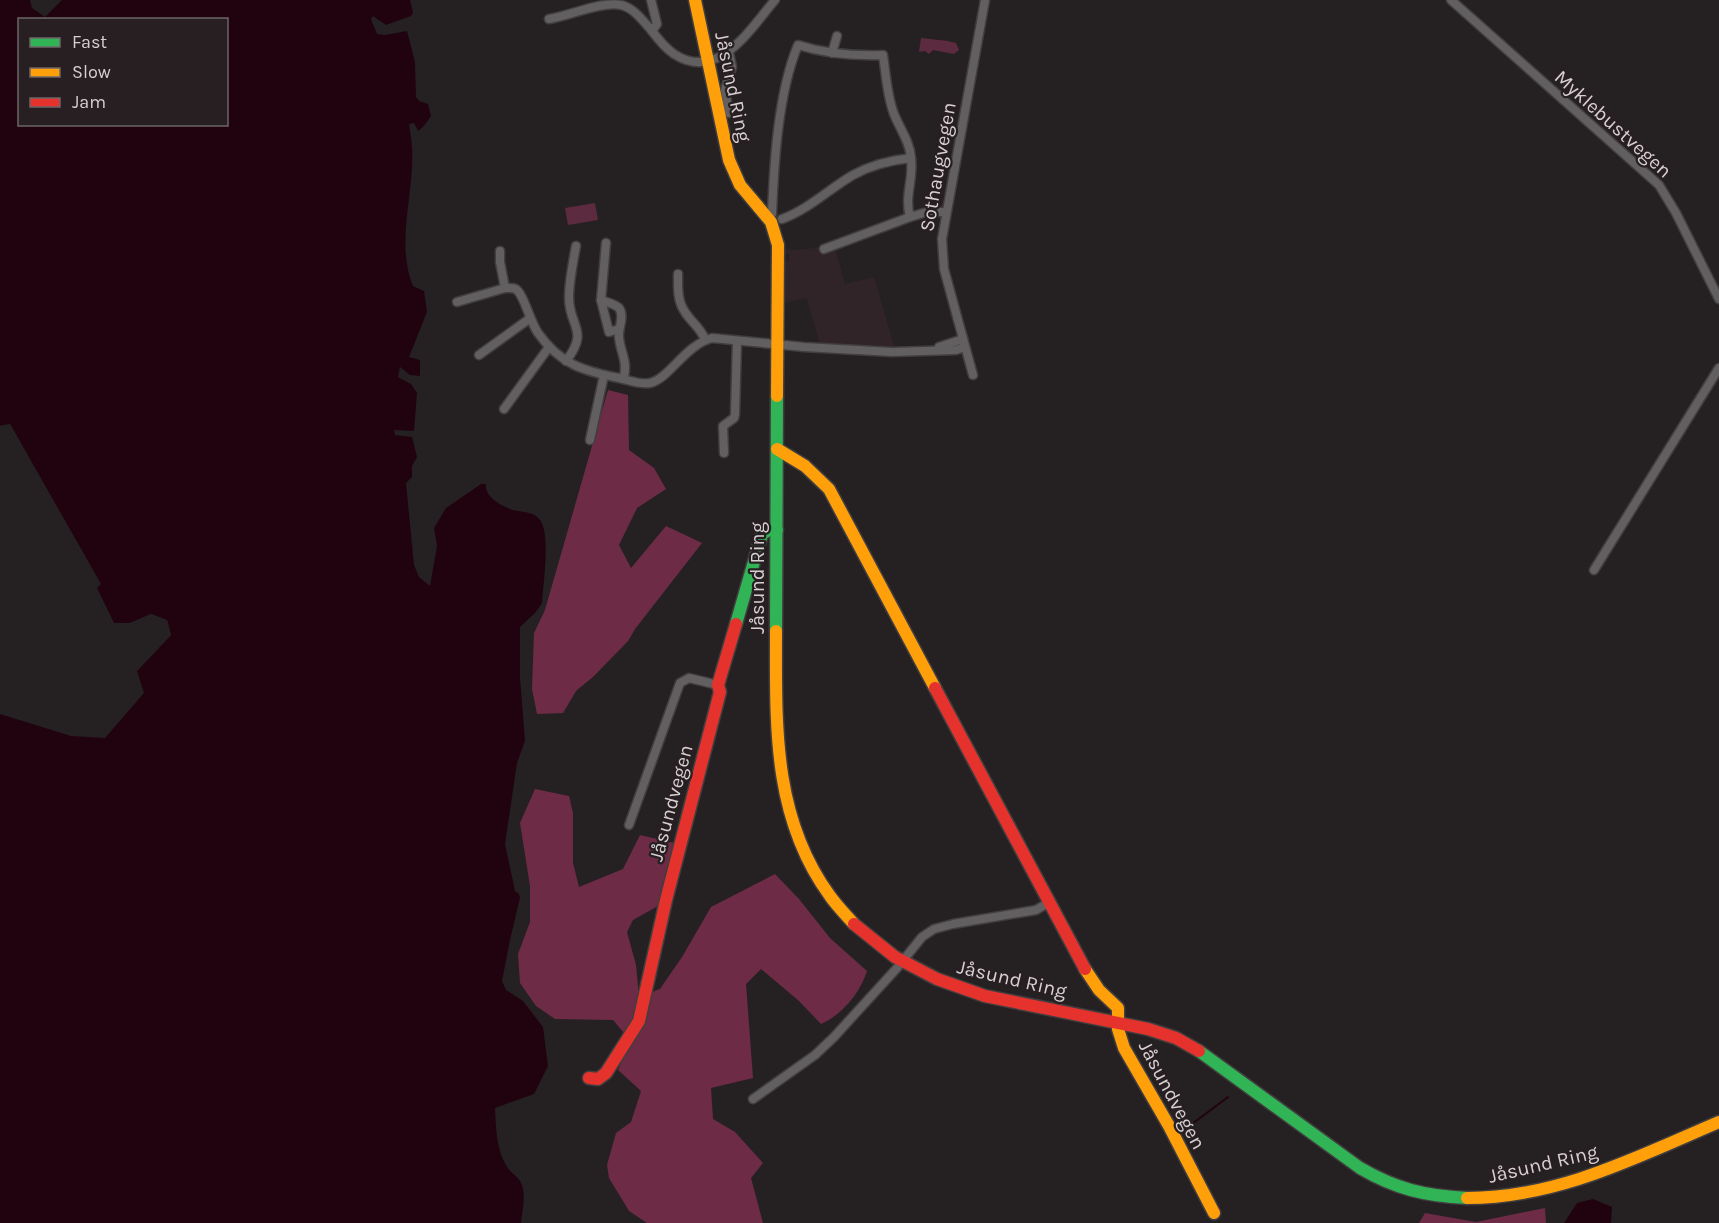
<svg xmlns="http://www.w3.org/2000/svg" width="1719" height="1223" viewBox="0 0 1719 1223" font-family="Karla,sans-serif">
	<rect width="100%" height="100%" fill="#252122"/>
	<polygon fill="#312428" points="822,247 835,249 845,284 874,277 895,349 820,345 807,298 785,303 785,261 789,261 789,254 785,254 785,249 799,250"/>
	<g fill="#5c2b3f">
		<polygon points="921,38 948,41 956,43 959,50 954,54 933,50 929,54 925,51 919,52"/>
		<polygon points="595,203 598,220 568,225 565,208"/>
	</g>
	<g fill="#6d2b46">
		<polygon points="608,390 628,395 629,450 654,468 666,489 637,508 619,545 631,568 666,526 702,543 635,629 628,641 594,676 576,691 563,713 537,714 532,689 534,633 545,610"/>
		<path d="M535 789 569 796 573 813V863L579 887 623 869 640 835 674 843 658 906 633 920 627 932 636 965 639 997 660 989 682 957 711 907 775 874 799 899 830 938 867 971C860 993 842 1015 821 1024L799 1001 761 969 746 984 753 1078 711 1088 713 1119 735 1132 763 1163 751 1178 763 1223H647L629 1211 609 1178 607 1165 616 1133 631 1122 641 1091 618 1070 630 1040 613 1020 555 1019 536 1006 520 983 518 954 530 922V886L520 823Z"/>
		<polygon points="1545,1208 1546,1223 1419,1223 1425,1213 1476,1222"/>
	</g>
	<g fill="#210310" fill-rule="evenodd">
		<path d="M0 0H30L32 8 45 17 62 0H410L413 13 411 16 386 25 373 16 371 19 377 34 385 35 407 31 415 62 416 97 419 101 428 104 431 116 423 127 418 131 414 123 409 124C410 132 412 140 412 147 415 193 395 242 413 286L424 291 427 312 409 357 420 360V376L410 375 400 367 398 377 411 384 417 393 414 431 394 430 395 435 412 437 417 457 412 466V477L406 483 414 565 419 577 430 586 437 546 434 528 446 508 481 484H486C484 496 500 505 510 509 520 513 533 510 540 520 551 535 543 584 542 603L536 612 520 627V677L525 741 517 763 505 844 515 891 519 894 520 898 510 940 502 981 506 990 523 1001 543 1027 548 1066 534 1094 495 1108C496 1128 496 1149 507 1167 512 1174 519 1177 522 1185 526 1196 522 1212 521 1223H0V714L71 736 105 738 144 693 137 671 171 635 167 620 151 614 130 623 114 624 96 588 100 584 10 424 0 426ZM20 20H226V124H20Z"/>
		<polygon points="1593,1199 1612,1207 1611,1223 1564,1223 1577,1203"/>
	</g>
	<polygon fill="#252122" points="10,424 101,584 97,588 114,623 130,623 151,614 167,620 171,635 137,671 134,669 167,634 165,622 151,617 131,626 112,625 94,589 97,584 8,427 0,429 0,426"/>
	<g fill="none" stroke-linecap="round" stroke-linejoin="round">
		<polyline stroke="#210310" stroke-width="2" points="1192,1124 1228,1097"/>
		<g stroke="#423e3f" stroke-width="11">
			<g id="street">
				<polyline points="651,0 657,24 652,31"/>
				<polyline points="1451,0 1659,185 1676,213 1719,299"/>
				<path d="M549 19C569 16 601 1 621 5 634 8 643 21 652 31 658 39 665 48 674 54 718 83 751 28 775 0"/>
				<polyline points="729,53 732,67 725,90 729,113"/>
				<polyline points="832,53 837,36"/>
				<path d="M768 218 772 214C774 163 778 93 798 45 826 54 854 56 883 55 886 75 887 96 894 114 900 129 910 142 911 158 914 179 904 196 910 217"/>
				<path d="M782 219C809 209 829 189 853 175 871 165 892 160 911 158"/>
				<polyline points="606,243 601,300 609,332 619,329"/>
				<polyline points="824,249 910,217 927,212 946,212"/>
				<polyline points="500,251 500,262 505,288"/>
				<path d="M678 274C678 287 677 301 685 312 692 323 699 326 705 339"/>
				<path d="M601 300C606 302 615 304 619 308 625 316 618 328 619 337 620 352 629 363 623 379"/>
				<path d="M457 302 505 288C510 288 515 287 518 291 525 299 530 321 538 333 560 364 583 371 619 378 629 380 640 385 650 383 669 379 685 345 712 338L804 347 892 352 956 350 965 347"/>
				<polyline points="939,347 963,339"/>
				<polyline points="479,355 529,319"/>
				<path d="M566 361C590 330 569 327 569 298 569 281 573 263 576 246"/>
				<polyline points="973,375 944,269 942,239 985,0"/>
				<polyline points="504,409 549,347"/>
				<polyline points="590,440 604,375"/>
				<polyline points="724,453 723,426 734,418 735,414 737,341"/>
				<polyline points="1594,570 1719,368"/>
				<polyline points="629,825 680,683 689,678 718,685"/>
				<polyline points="753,1099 815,1055 834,1037 897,968 922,937 934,929 953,924 1036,910 1048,903"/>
			</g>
		</g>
		<g stroke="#423e3f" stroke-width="15">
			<g id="fast">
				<polyline points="736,624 762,534 769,530 777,530"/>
				<polyline points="776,631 777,396"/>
				<path d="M1199 1051 1360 1168C1396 1189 1425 1196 1467 1198"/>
			</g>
		</g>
		<g stroke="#423e3f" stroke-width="15">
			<g id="slow">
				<polyline points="695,0 729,160 740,185 771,222 778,245 777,396"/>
				<polyline points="777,449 805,466 829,489 935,688"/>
				<path d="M776 631C776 724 772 817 830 896 837 906 846 915 854 924"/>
				<polyline points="1085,969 1099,990 1118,1008 1118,1029 1124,1048 1169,1126 1214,1213"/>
				<path d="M1467 1198C1558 1198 1637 1157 1719 1122"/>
			</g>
		</g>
		<g stroke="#423e3f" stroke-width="15">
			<g id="jam">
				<polyline points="935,688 1085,969"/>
				<polyline points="854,924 895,957 937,979 985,996 1148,1029 1176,1038 1199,1051"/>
				<polyline points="589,1078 598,1079 606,1073 639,1021 666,900 720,692 718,685 736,624"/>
			</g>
		</g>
		<use href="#street" stroke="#625f60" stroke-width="8"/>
		<use href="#fast" stroke="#30b455" stroke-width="12"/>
		<use href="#slow" stroke="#ff9f0a" stroke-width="12"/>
		<use href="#jam" stroke="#e5322d" stroke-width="12"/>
	</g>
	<g text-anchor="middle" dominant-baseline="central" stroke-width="4.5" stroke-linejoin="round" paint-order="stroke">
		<g font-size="20" fill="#d6d0d2" stroke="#271f21">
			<text transform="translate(733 87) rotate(78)">Jåsund Ring</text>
			<text transform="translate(1613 124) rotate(42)">Myklebustvegen</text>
			<text transform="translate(938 167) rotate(-80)">Sothaugvegen</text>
			<text transform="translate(757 578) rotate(-90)">Jåsund Ring</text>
			<text transform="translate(671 803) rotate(-75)">Jåsundvegen</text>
			<text transform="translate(1012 979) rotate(13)">Jåsund Ring</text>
			<text transform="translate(1172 1095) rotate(62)">Jåsundvegen</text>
			<text transform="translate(1543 1164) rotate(-13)">Jåsund Ring</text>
		</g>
	</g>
	<rect x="18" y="18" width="210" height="108" fill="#271f21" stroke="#6d6668" stroke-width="1.5"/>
	<rect x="30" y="38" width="30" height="9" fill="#30b455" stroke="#6d6668" stroke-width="1.5"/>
	<text x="72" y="48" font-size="18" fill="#d6d0d2">Fast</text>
	<rect x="30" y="68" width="30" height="9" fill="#ff9f0a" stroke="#6d6668" stroke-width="1.5"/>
	<text x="72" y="78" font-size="18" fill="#d6d0d2">Slow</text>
	<rect x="30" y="98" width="30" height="9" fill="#e5322d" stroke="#6d6668" stroke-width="1.5"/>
	<text x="72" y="108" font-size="18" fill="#d6d0d2">Jam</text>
</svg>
